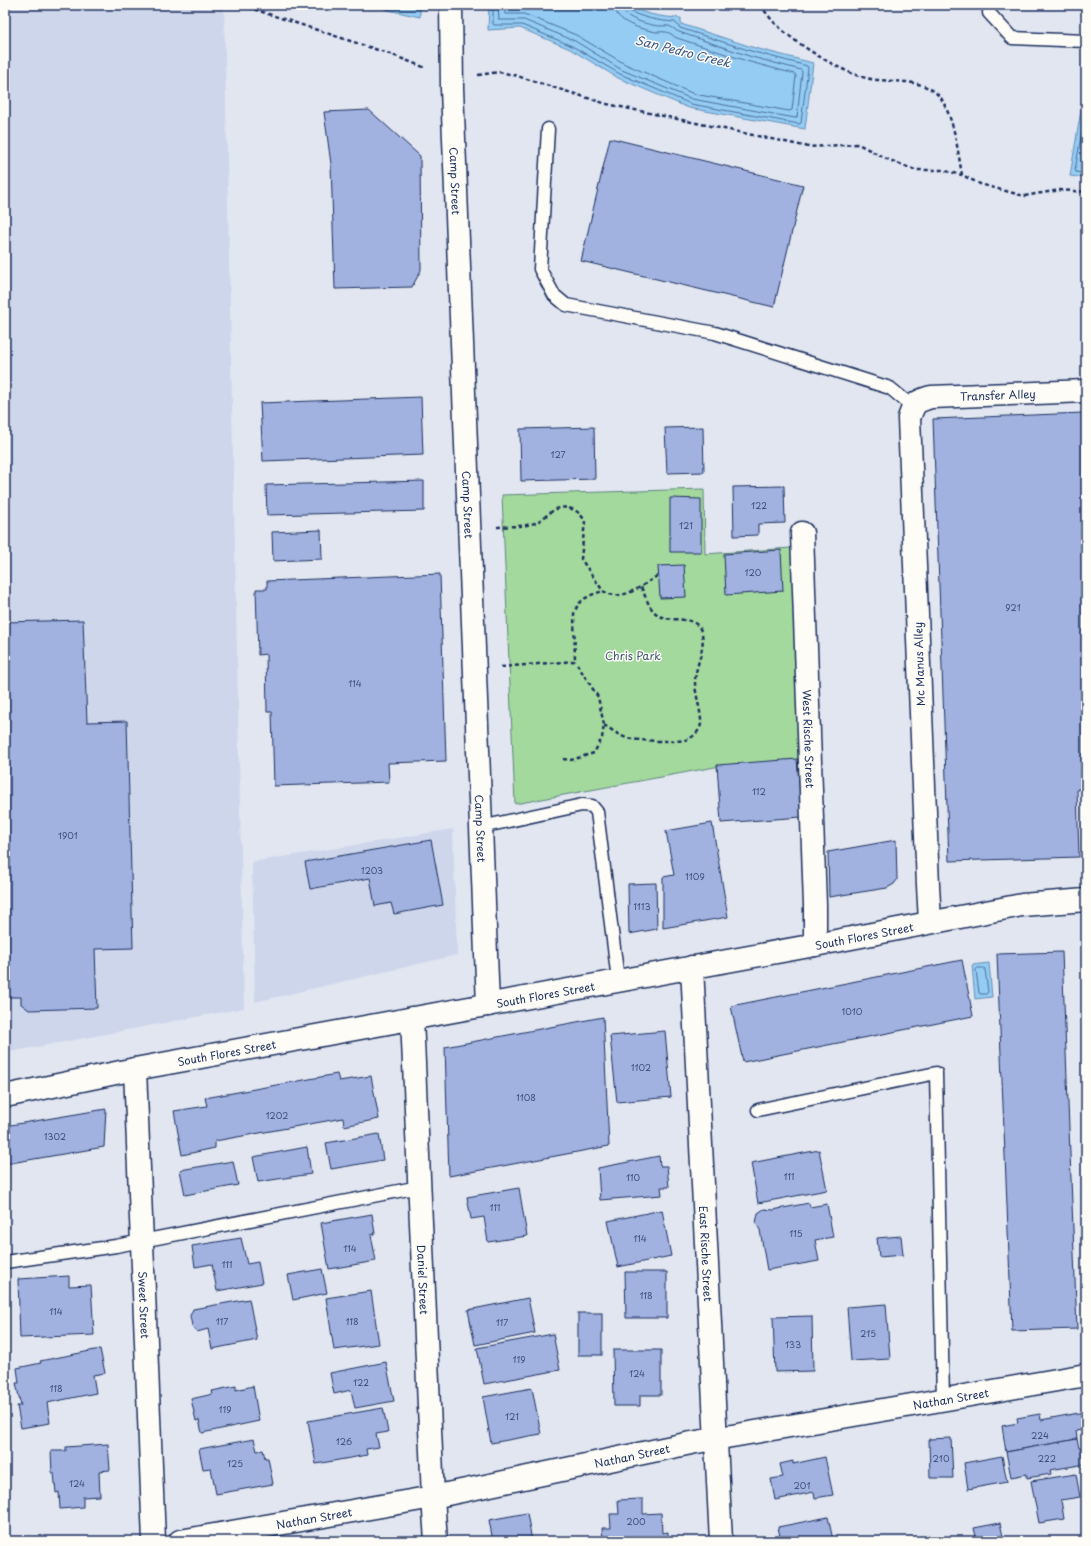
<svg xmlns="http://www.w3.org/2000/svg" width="1091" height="1546" viewBox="0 0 1091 1546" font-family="'Playpen Sans',sans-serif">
	<rect width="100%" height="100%" fill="#e1e6f0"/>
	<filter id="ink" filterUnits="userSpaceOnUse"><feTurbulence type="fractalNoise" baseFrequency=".025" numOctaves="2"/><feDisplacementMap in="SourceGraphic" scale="8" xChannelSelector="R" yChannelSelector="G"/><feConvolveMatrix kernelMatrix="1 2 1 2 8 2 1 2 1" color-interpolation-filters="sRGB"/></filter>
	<g filter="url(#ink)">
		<g fill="#ced6ec">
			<polygon points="5,5 224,5 244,1008 5,1053"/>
			<polygon points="453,829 457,955 255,1002 252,862"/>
		</g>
		<polygon fill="#a3d99d" stroke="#5f847e" points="704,489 705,554 791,548 800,759 715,767 515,804 502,495"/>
		<g fill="#94ccf3" stroke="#648db7">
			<polygon points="375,5 420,5 420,17 388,10"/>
			<path d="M489 5H625C646 14 658 17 681 18V24L755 48 813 63 805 129 689 108 618 78 570 49 520 28 488 30Z"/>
			<polygon points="1082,104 1086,106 1086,178 1070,176"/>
			<polygon points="989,963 992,997 975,999 972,965"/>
		</g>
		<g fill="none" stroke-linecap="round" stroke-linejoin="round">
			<g stroke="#4b6e9a" stroke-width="1">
				<path d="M493 5V24L494 25H522L572 46 620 74 691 104 799 124 801 123 808 68 807 66 754 52 680 28 675 22C658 21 643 18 627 10L625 5"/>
				<path d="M498 5 499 20H524L575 41 622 70 692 99 795 118 797 117 802 72 801 70 752 57 679 32C676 31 674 28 671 27 668 25 662 26 659 26 648 25 621 18 620 5"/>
				<path d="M504 5 505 14H524L576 35 625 64 694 94 789 111 792 110 796 76 795 74 750 62 677 38C674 37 672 34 669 33 666 31 660 32 656 32 641 29 615 23 614 5"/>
				<polyline points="1086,109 1075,170 1076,172 1086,174"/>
				<polygon points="978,968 983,968 985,969 988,992 986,994 981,994 979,993 976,970"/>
			</g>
		</g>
		<g fill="#a1b2e1" stroke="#1b2f5e">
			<polygon points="369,110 420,156 421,270 412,287 335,289 331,164 324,112"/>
			<polygon points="610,138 803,185 774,307 581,261"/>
			<polygon points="421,397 423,455 263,461 260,403"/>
			<polygon points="1083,413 1086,425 1086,789 1077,789 1079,857 949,861 933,419"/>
			<polygon points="594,427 595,479 521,481 520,429"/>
			<polygon points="703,427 704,472 667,473 665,428"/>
			<polygon points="424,481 424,511 267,515 266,485"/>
			<polygon points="784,486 785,523 758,524 758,535 734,536 733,487"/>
			<polygon points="670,498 701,499 701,552 670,552"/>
			<polygon points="321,530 322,559 273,561 272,532"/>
			<polygon points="781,550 783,591 726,595 724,554"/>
			<polygon points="684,565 686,597 660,598 658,566"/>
			<polygon points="440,574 446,761 388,763 389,782 274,786 272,712 267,712 266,654 258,655 256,589 267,589 267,581"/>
			<polygon points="83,620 87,722 127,721 133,948 95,949 97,1008 29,1010 21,1004 21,997 5,997 5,622"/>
			<polygon points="797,759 802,817 721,823 717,765"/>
			<polygon points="712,823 728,917 663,928 663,877 674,875 666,831"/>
			<polygon points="431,840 443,905 394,914 391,903 375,906 370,878 310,889 305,862"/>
			<polygon points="896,840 897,880 894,884 887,888 829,897 828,852"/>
			<polygon points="656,883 657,929 629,934 628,884"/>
			<polygon points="1062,952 1077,1329 1012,1331 997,954"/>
			<polygon points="962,960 973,1016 743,1062 731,1006"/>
			<polygon points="603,1017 609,1146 449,1176 445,1047"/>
			<polygon points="665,1031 671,1097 617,1102 610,1036"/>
			<polygon points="337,1074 339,1081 371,1076 379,1119 344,1126 343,1118 215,1141 215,1148 182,1155 174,1111 207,1106 205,1098"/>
			<polygon points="106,1109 104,1147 5,1164 5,1126"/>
			<polygon points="379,1134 383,1160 331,1169 326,1143"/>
			<polygon points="307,1147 311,1174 258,1182 253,1157"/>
			<polygon points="819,1150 827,1190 758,1203 751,1163"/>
			<polygon points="659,1156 660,1166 667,1166 669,1187 661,1187 662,1195 600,1200 598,1168"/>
			<polygon points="233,1161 238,1185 185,1195 180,1170"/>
			<polygon points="519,1188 527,1236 488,1242 484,1217 471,1219 467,1197"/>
			<polygon points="809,1203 810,1207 827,1204 833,1237 815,1240 819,1261 767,1270 760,1230 756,1223 758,1213 764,1209 773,1210"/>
			<polygon points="662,1210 671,1256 618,1267 608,1221"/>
			<polygon points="372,1214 375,1234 371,1235 376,1261 329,1269 321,1223"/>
			<polygon points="901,1236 903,1255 879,1257 877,1238"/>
			<polygon points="241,1238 247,1264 258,1262 262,1283 217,1291 212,1264 195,1267 192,1246"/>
			<polygon points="322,1269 327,1293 293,1300 288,1275"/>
			<polygon points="625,1272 667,1272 667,1318 626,1318"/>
			<polygon points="69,1276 69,1286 91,1285 94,1335 20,1338 18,1279"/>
			<polygon points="371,1291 379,1344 334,1350 326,1298"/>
			<polygon points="528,1298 535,1333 475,1345 468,1310"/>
			<polygon points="249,1299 257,1340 212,1349 208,1329 197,1332 192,1326 190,1316 193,1309"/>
			<polygon points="886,1304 890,1359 851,1361 847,1307"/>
			<rect x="578" y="1313" width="24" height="42"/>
			<polygon points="812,1316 813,1371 775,1372 773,1317"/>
			<polygon points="553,1334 560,1370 484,1384 477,1348"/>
			<polygon points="100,1349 105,1373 93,1375 96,1393 47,1403 50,1423 21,1428 17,1406 21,1406 16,1383 19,1383 17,1368 41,1363 40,1361"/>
			<polygon points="613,1350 661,1350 661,1395 640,1395 640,1406 614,1406"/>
			<polygon points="386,1362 394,1401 355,1408 351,1390 334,1394 330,1373"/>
			<polygon points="236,1386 236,1390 253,1386 259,1421 202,1433 199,1420 196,1421 191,1399 213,1394 212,1391"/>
			<polygon points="532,1388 541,1434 491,1443 483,1397"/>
			<polygon points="383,1408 388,1432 376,1434 379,1447 366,1449 367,1455 316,1464 308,1421"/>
			<polygon points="1084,1412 1086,1429 1076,1431 1077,1439 1006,1452 1002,1426 1018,1423 1017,1418 1040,1414 1041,1420"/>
			<polygon points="951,1438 953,1478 930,1478 929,1439"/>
			<polygon points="254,1439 257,1451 263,1450 265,1458 268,1458 273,1484 216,1494 211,1468 203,1469 199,1449"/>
			<polygon points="1077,1439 1079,1448 1086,1447 1086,1464 1050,1470 1051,1474 1027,1478 1027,1474 1011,1477 1006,1452"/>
			<polygon points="108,1444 110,1470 99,1471 100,1496 83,1497 83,1507 60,1509 59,1492 56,1493 54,1473 52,1473 51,1451 66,1451 66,1447"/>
			<polygon points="1002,1456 1007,1482 968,1489 964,1463"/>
			<polygon points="825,1457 833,1495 815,1498 814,1492 775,1500 771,1479 783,1477 780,1464 793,1461 793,1464"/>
			<polygon points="1076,1474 1080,1497 1061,1500 1064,1519 1039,1523 1031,1481"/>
			<polygon points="643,1499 643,1514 661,1513 662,1533 668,1532 668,1541 603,1541 602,1528 611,1528 610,1514 619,1514 618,1500"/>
			<polygon points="527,1513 532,1541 542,1539 543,1541 493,1541 489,1520"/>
			<polygon points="828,1517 833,1540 825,1541 781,1541 778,1527"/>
			<polygon points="1000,1523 1004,1541 977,1541 974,1528"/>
		</g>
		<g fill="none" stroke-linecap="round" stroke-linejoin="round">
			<g stroke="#1b2f5e" stroke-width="15">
				<g id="lane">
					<polyline points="990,5 989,13 1012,38 1086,41"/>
					<polyline points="548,129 540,269 554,295 566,305 715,333 890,388 913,407"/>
					<polyline points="481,827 582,805 592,806 597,812 618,980"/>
					<polyline points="758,1110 936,1073 943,1399"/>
					<polyline points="5,1262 116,1246 419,1187"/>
				</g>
			</g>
			<g stroke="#1b2f5e" stroke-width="25">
				<g id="street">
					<path id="s1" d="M451 5 452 88 488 1005"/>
					<path id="s2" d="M802 533 815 905V945"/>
					<path id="s3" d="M930 922 928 885 909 418C915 402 915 402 931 397L1086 391"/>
					<path id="s4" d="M692 967 721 1541"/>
					<path id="s5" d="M412 1018 433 1497 436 1541"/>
					<path id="s6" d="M135 1069 154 1541"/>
					<path id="s7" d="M180 1541 433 1497 691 1443 1086 1375"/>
				</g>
			</g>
			<g stroke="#1b2f5e" stroke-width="25">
				<g id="secondary">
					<path id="s8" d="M5 1096 135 1069 815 945 1022 905 1086 900"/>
				</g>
			</g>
			<g stroke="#1b2f5e" stroke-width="2.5" stroke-dasharray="4 3" stroke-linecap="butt">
				<polyline points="241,5 390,54 426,68"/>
				<path d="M760 5C766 12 771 20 778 26 796 44 841 72 866 78 890 84 922 76 940 97 943 100 945 106 947 110 956 132 958 152 962 175L980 184 1024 196 1060 190 1086 192"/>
				<polyline points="478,75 499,72 514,75 607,104 809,147 858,144 887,159 915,170 942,170 962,175"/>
				<path d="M497 527C508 526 520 527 531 524 547 521 552 502 572 509 578 511 582 516 585 521L581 559 603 591C622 603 641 586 657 576"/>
				<path d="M501 667 575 661 574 614C578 599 590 595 603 591"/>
				<path d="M604 725C611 729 619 736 627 738 638 741 674 742 685 740 692 739 700 731 701 724 702 714 695 694 695 682 695 665 707 647 701 631 694 613 671 624 658 615 649 609 646 597 641 587"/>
				<polyline points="563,759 571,760 594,753 602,738 604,725 598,697 575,661"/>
			</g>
			<use href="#lane" stroke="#fdfcf7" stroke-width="12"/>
			<use href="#street" stroke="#fdfcf7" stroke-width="22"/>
			<use href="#secondary" stroke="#fdfcf7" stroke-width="22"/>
		</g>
	</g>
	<g text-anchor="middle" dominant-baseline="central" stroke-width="3" stroke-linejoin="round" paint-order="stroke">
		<g font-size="9" fill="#3c507f">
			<text x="558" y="454">127</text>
			<text x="759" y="505">122</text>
			<text x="686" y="525">121</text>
			<text x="753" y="572">120</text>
			<text x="1013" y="607">921</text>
			<text x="355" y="683">114</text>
			<text x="759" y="791">112</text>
			<text x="68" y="835">1901</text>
			<text x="372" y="870">1203</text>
			<text x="695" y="876">1109</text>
			<text x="642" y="906">1113</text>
			<text x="852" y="1011">1010</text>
			<text x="641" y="1067">1102</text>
			<text x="526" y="1097">1108</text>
			<text x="277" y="1115">1202</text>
			<text x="55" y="1136">1302</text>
			<text x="789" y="1176">111</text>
			<text x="633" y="1177">110</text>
			<text x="495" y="1207">111</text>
			<text x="796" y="1233">115</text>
			<text x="640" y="1238">114</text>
			<text x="350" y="1248">114</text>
			<text x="227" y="1264">111</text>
			<text x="646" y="1295">118</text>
			<text x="56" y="1311">114</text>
			<text x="222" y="1321">117</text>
			<text x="352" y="1321">118</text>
			<text x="502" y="1322">117</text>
			<text x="868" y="1333">215</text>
			<text x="793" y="1344">133</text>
			<text x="519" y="1359">119</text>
			<text x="637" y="1373">124</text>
			<text x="361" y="1382">122</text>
			<text x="56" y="1388">118</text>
			<text x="225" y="1409">119</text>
			<text x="512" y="1416">121</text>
			<text x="1040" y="1435">224</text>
			<text x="344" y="1441">126</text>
			<text x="941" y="1458">210</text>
			<text x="1047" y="1458">222</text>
			<text x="235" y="1463">125</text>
			<text x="77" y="1483">124</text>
			<text x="802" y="1485">201</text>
			<text x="636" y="1521">200</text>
		</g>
		<g font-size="11" fill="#1b2f5e" stroke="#fdfcf7">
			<text stroke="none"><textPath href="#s1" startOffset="176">Camp Street</textPath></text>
			<text stroke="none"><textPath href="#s3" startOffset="604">Transfer Alley</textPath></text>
			<text stroke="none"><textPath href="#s1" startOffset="500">Camp Street</textPath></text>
			<text transform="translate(919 664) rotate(-92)">Mc Manus Alley</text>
			<text stroke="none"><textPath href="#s2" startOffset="206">West Rische Street</textPath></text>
			<text stroke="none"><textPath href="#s1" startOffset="824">Camp Street</textPath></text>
			<text stroke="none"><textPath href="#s8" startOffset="874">South Flores Street</textPath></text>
			<text stroke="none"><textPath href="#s8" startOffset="550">South Flores Street</textPath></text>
			<text stroke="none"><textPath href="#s8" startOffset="226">South Flores Street</textPath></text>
			<text stroke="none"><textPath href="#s4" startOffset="287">East Rische Street</textPath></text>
			<text stroke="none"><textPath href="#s5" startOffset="262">Daniel Street</textPath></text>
			<text stroke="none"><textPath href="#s6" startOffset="236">Sweet Street</textPath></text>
			<text stroke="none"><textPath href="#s7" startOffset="784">Nathan Street</textPath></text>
			<text stroke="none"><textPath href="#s7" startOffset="460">Nathan Street</textPath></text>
			<text stroke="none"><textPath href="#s7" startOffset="136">Nathan Street</textPath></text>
		</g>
		<g font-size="11" fill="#3d5a6e" stroke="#fdfcf7">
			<text x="633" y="655">Chris Park</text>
		</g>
		<g font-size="12" font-style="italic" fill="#395683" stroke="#fdfcf7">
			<text transform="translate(683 51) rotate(14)">San Pedro Creek</text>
		</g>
	</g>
	<rect width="1091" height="1546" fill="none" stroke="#fdfcf7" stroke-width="20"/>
	<rect x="10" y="10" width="1071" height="1526" fill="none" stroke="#1b2f5e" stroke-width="1.5" filter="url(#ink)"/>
</svg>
